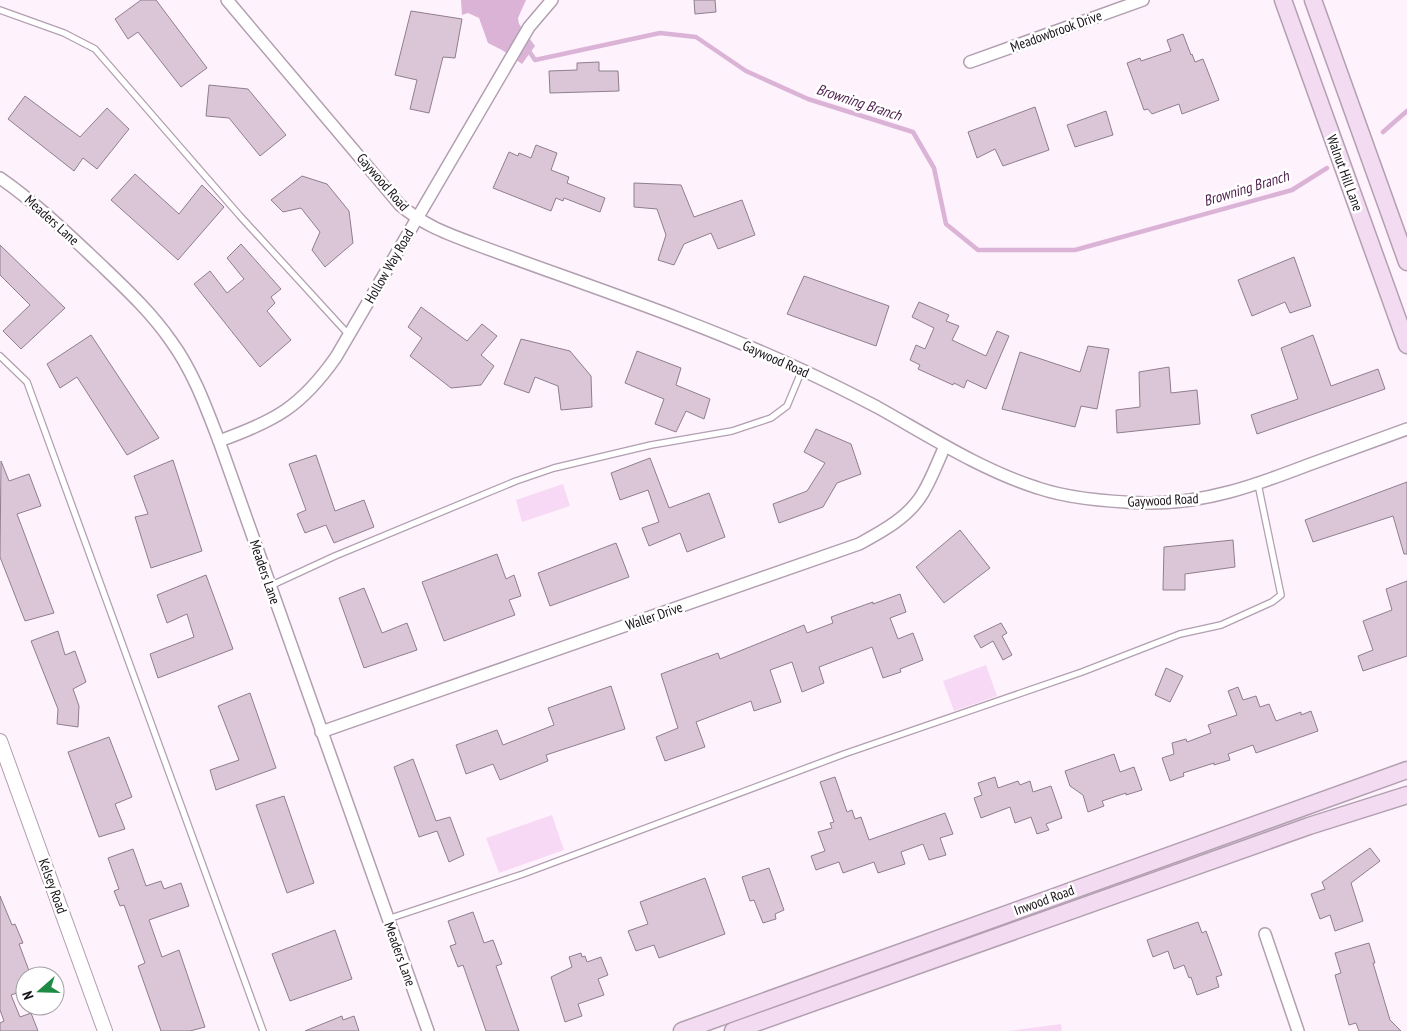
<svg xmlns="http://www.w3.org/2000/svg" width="1407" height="1031" viewBox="0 0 1407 1031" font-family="'PT Sans Narrow',sans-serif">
	<rect width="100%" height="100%" fill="#fef2fd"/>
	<g fill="#f8d9f5">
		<polygon points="563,484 570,506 522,522 516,500"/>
		<polygon points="986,665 997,696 954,711 943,681"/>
		<polygon points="552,815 564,850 499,873 486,838"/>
		<polygon points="1061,1024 1062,1031 1008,1031"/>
	</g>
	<polygon fill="#dbb3d6" points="461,0 526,0 518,18 519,24 535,46 522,64 502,50 488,43 479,18 468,13 462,15"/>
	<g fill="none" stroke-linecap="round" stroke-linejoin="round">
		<g stroke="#dbb3d6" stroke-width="4.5">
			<polyline points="527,48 535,60 660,33 696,37 746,71 808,99 913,132 934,168 946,224 978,250 1075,250 1292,190 1327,168"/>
			<polyline points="1383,132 1407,111"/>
		</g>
	</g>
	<g fill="#dac6d7" stroke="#907e8e">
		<polygon points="141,0 156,0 207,68 181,87 138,32 128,39 115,19"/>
		<polygon points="694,0 715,0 716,12 695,14"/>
		<polygon points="411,11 462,19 455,58 443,57 429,113 410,109 417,80 395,75"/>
		<polygon points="1183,34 1191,55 1192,54 1195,62 1203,59 1219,100 1182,114 1179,104 1152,114 1148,109 1144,110 1127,63 1140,58 1141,61 1171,51 1167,40"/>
		<polygon points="599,62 599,71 618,71 619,91 550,93 549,71 577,70 577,63"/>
		<polygon points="209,85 248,89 286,135 260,156 229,118 206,116"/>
		<polygon points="25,96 80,137 107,108 129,129 97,169 83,158 74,171 8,119"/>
		<polygon points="1035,107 1049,150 1003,166 995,149 977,158 968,132"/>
		<polygon points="1106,111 1113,135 1075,147 1067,125"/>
		<polygon points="536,145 557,153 551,170 569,177 567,183 605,198 600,212 564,198 563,201 556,198 551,211 493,188 509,152 518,156 519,153 531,158"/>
		<polygon points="135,174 179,214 202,185 224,207 178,260 111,200"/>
		<polygon points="302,176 327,184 349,211 353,243 325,267 312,250 320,232 301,208 283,212 271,200"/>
		<polygon points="634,183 681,185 694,217 742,200 755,235 718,249 711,233 684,244 674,265 658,260 666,235 657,209 634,207"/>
		<polygon points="241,244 281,289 271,297 275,303 267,311 291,340 260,367 194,284 210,271 227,293 244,279 227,258"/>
		<polygon points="0,245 65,308 21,349 3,331 30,305 0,275"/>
		<polygon points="1294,257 1311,306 1290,313 1285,302 1252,316 1238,280"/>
		<polygon points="804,276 889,306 876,346 787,314"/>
		<polygon points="919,302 949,315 946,321 959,326 952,340 986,356 997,331 1009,336 986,389 967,380 964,388 954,383 953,385 918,369 920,365 910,360 916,345 925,349 934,328 912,317"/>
		<polygon points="421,307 467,341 482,324 497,336 481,355 494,366 481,385 451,388 410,356 422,338 408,327"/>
		<polygon points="91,335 159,438 127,455 77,377 60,388 47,364"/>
		<polygon points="1313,335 1331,386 1378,369 1385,389 1257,434 1251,415 1298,399 1281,348"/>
		<polygon points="521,339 570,351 591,376 592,407 561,410 558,386 535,377 529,393 504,384"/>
		<polygon points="1088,346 1109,349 1097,409 1081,406 1075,427 1002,409 1020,352 1080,372"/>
		<polygon points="637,351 681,368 676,385 710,399 704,419 686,411 676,432 655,424 664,399 625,383"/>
		<polygon points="1169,367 1171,393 1197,390 1200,424 1117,433 1116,410 1140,407 1139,372"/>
		<polygon points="816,429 851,444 861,474 837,483 823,507 779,523 773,504 807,491 825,463 804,452"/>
		<polygon points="316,455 335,511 364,500 374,527 334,543 326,525 305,533 297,514 306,510 289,464"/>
		<polygon points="650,458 669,508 709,493 725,537 687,552 680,533 649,546 642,528 659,522 648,490 620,500 611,473"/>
		<polygon points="173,460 202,551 151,568 135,517 148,514 134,476"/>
		<polygon points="1,461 9,481 29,474 41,506 17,514 54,613 25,621 0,557"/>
		<polygon points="1407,482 1407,554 1404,554 1393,516 1313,542 1305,520"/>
		<polygon points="960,530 990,568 944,603 916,567"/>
		<polygon points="1233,540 1235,567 1185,574 1185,590 1163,590 1164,547"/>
		<polygon points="616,543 629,577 550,606 538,573"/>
		<polygon points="497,554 506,579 514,575 521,596 509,600 515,615 444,641 422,582"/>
		<polygon points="206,575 233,649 158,678 150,654 194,637 187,614 167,623 157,595"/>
		<polygon points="1407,581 1407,656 1363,671 1358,656 1373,650 1363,621 1392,610 1386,589"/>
		<polygon points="364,588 382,633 407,623 417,650 364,668 339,598"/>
		<polygon points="900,594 906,612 890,618 898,639 913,633 923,660 900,669 901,672 883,678 872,647 819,667 824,683 802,692 792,662 770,670 781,702 754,711 751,701 696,722 705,747 665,761 656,737 678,728 661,674 718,653 720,659 804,625 807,633 833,623 831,617 873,602 873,604"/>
		<polygon points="1001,623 1007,633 1002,636 1012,655 1003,660 993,641 981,648 974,636"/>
		<polygon points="58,631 65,655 75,651 86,682 73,689 79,706 78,727 57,724 58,709 31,641"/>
		<polygon points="1166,668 1183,676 1170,702 1155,695"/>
		<polygon points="611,686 625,729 546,755 548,761 500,780 493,764 466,774 456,745 497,730 503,745 554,725 548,708"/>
		<polygon points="1238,687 1243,700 1256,696 1260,707 1269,704 1276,721 1301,712 1301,715 1311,711 1318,731 1256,753 1253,745 1228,754 1230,760 1214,765 1214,763 1183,773 1184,776 1170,781 1162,758 1174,754 1172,743 1186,739 1187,742 1211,733 1208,725 1237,715 1228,691"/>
		<polygon points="250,693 276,768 216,790 210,770 239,760 218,706"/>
		<polygon points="109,737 132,797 115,804 125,829 99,837 68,752"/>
		<polygon points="1114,754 1120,772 1134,767 1142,790 1126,795 1126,793 1102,801 1104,806 1088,812 1083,795 1070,786 1065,771"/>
		<polygon points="413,759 436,821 450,817 464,855 449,862 437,831 419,837 394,767"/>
		<polygon points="835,777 847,812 852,810 855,819 861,817 869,840 945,813 953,834 940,838 946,855 929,860 923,844 901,852 905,864 878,873 874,862 843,873 839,862 816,870 811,856 825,851 818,832 832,828 830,823 834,822 820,782"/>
		<polygon points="995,777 998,788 1018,781 1020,785 1030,781 1033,792 1051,786 1062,818 1046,824 1049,830 1037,834 1031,817 1015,823 1010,807 981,818 974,798 982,795 978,783"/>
		<polygon points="284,796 314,883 287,893 256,805"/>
		<polygon points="1370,848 1380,861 1351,883 1363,921 1335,931 1330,915 1320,919 1311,894 1325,889 1322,882"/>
		<polygon points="133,849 146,886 161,881 164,889 181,883 189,906 149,920 162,957 179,950 205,1027 190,1031 161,1031 138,966 145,963 124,905 120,906 114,891 119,889 108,858"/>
		<polygon points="769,868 784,910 775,914 776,919 763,923 754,900 750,901 742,877"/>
		<polygon points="705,878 725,934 659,958 654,945 636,951 628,931 648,924 640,902"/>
		<polygon points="0,896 12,925 15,924 23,943 19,944 31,976 25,976 25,990 11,995 20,1017 31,1013 38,1031 0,1031 0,1023 4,1021 0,1010"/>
		<polygon points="473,912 484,943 493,940 502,964 496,966 519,1031 486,1031 463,965 458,967 450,946 456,944 448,921"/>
		<polygon points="1198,922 1202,933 1206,931 1222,975 1216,977 1219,987 1197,995 1191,977 1189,978 1184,965 1174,969 1168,951 1153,957 1147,940"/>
		<polygon points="335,930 352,979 290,1001 272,954"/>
		<polygon points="1369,943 1375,963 1373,963 1390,1020 1401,1031 1359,1031 1356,1023 1349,1025 1335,975 1341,973 1335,953"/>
		<polygon points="581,953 582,957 585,956 587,962 601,957 608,975 598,979 604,995 578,1004 582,1016 565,1022 551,977 572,967 569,957"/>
		<polygon points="342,1016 343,1020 354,1016 359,1031 305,1031"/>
	</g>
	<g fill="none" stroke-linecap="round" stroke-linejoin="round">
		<g stroke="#b29fb0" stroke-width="8">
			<g id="service">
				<polyline points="0,10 64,33 95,49 240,216 349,335"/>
				<polyline points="0,356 27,382 263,1031"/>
				<polyline points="270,586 335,556 516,481 554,468 651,445 732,431 771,418 787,406 802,370"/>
				<polyline points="388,919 523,874 844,754 1082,672 1180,634 1221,625 1272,602 1281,595 1258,484"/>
			</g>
		</g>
		<g stroke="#b29fb0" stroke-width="14">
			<g id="minor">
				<path d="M227 0 400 205C424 225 443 232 472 243 582 284 694 320 800 369 826 381 852 394 877 407 929 436 981 470 1038 488 1070 499 1114 502 1147 503 1204 504 1256 485 1308 465 1341 453 1374 441 1407 429"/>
				<polyline points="970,62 1143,0"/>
				<path d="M0 178C36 203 67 233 99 263 125 288 151 312 171 341 193 371 206 407 219 441L428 1031"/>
				<path d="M219 441C275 421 301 407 336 357L529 27 552 0"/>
				<path d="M321 732 859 544C883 531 909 517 923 493 932 478 938 461 945 446"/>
				<polyline points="1265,934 1298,1031"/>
			</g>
		</g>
		<g stroke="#b29fb0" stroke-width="16">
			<polyline id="tertiary" points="0,741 105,1031"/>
		</g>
		<g stroke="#b29fb0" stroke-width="19">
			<g id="secondary">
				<polyline points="1283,0 1407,345"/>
				<polyline points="1313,0 1407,262"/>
				<polyline points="682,1031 1407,770"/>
				<polyline points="733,1031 1309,826 1407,795"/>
			</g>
		</g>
		<use href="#service" stroke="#fff" stroke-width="5.5"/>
		<use href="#minor" stroke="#fff" stroke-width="11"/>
		<use href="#tertiary" stroke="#fff" stroke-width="14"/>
		<use href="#secondary" stroke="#f3dcf2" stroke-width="16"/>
	</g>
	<g text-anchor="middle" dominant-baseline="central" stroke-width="5" stroke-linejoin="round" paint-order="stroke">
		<g font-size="14" fill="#161016" stroke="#fff">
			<text transform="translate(1056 31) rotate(-20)">Meadowbrook Drive</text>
			<text transform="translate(1345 173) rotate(70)">Walnut Hill Lane</text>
			<text transform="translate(383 182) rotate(49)">Gaywood Road</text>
			<text transform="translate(52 220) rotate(42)">Meaders Lane</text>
			<text transform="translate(389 266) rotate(-60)">Hollow Way Road</text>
			<text transform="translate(776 359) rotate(24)">Gaywood Road</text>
			<text transform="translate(1163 500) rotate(-3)">Gaywood Road</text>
			<text transform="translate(265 572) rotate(71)">Meaders Lane</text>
			<text transform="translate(654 616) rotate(-19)">Waller Drive</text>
			<text transform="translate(53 886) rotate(70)">Kelsey Road</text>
			<text transform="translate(1044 900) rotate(-20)">Inwood Road</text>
			<text transform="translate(400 954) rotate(70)">Meaders Lane</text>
		</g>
		<g font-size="15" font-style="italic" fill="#4e1f4c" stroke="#fff">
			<text transform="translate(859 102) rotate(18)">Browning Branch</text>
			<text transform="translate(1246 188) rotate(-17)">Browning Branch</text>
		</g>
	</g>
	<g transform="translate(40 991) rotate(250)"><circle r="24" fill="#ffffff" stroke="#a29fa2"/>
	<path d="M0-4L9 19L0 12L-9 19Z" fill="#1d8b43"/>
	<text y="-8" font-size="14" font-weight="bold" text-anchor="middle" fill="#161016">N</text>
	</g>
</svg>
